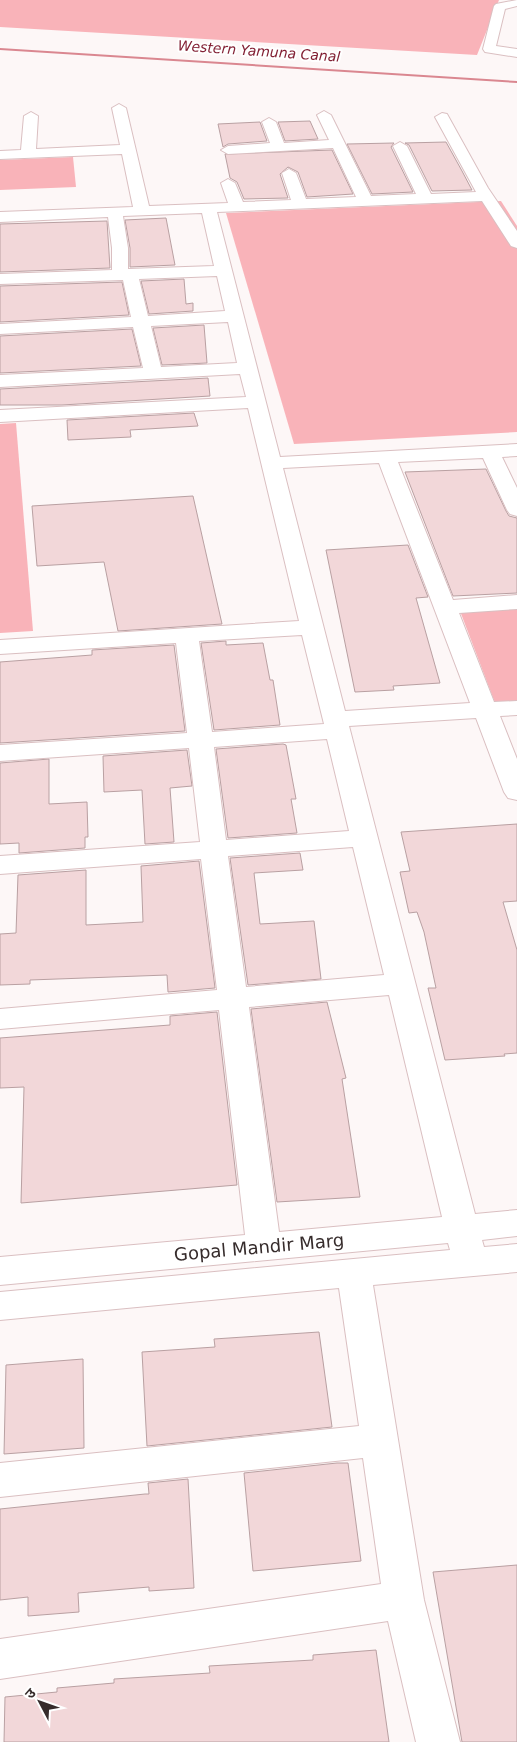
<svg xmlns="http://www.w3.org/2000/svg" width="517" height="1742" viewBox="0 0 517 1742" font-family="'DejaVu Sans','Noto Sans Devanagari',sans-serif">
	<rect width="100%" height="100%" fill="#fdf7f7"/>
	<g fill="#f9b3b9">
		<polygon points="0,0 499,0 477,55 0,27"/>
		<polygon points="73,157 76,187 0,190 0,160"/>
		<polygon points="501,201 517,226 517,432 294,444 226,213"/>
		<polygon points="16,423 33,631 0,633 0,424"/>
		<polygon points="517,607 517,702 495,703 460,611"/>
	</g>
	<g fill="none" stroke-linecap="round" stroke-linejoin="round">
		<polygon fill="#da8790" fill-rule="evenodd" points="0,48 517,81 517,83 0,50"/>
	</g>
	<g fill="#f2d7d9" stroke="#b9a0a2">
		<polygon points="310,121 318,139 285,141 278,122"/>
		<polygon points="260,122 267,141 228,144 223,147 218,124"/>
		<polygon points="446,142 462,171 472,190 432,191 409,145 405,143"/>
		<polygon points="394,143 391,147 413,192 372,194 347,144"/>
		<polygon points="332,150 353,194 307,197 298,172 288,167 280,174 288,198 244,199 237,182 230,178 225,154"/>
		<polygon points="166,218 175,265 130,267 130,248 125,220"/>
		<polygon points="107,221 110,268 0,272 0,224"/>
		<polygon points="184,279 186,304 193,303 193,311 149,314 141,281"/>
		<polygon points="122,282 129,315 0,322 0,286"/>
		<polygon points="204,325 207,363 162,365 153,328"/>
		<polygon points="132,329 141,366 0,373 0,336"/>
		<polygon points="208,378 210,396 62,405 0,405 0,389"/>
		<polygon points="194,413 198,426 130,430 131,437 68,440 67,420"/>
		<polygon points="486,469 506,511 509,516 517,518 517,593 453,596 405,472"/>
		<polygon points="193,496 222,624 118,631 104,562 37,566 32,506"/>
		<polygon points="408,545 428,597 416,598 440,683 393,686 394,690 355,692 326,550"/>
		<polygon points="226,641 226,645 263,643 270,680 273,680 280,725 214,730 201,643"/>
		<polygon points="174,645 185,731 0,743 0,662 92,655 92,650"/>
		<polygon points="283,744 286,745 296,799 291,799 297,833 228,838 216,749"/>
		<polygon points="187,750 192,786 170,788 174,842 145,844 142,790 104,792 103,756"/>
		<polygon points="49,759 49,804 87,802 88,837 85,837 85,848 19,853 19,843 0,844 0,763"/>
		<polygon points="517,824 517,901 503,902 517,950 517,1053 504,1054 505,1056 445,1060 428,988 436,988 424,932 417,912 409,913 400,872 410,871 401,832"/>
		<polygon points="300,853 303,870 254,873 260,924 314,921 321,979 248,985 230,858"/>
		<polygon points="199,861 215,988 168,992 167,975 30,980 30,984 0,985 0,934 16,933 18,875 86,870 86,925 143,922 141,866"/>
		<polygon points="327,1002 346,1078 342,1079 360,1197 277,1202 251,1009"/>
		<polygon points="217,1012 237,1185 21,1203 24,1087 0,1088 0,1038 170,1025 170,1016"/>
		<polygon points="319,1332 332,1427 147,1446 142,1352 215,1347 214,1339"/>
		<polygon points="83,1359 84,1448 4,1454 6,1365"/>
		<polygon points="337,1463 348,1463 361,1561 253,1571 244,1473"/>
		<polygon points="188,1479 194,1588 149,1591 149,1587 78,1593 79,1612 28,1616 28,1597 0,1600 0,1509 145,1494 149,1494 148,1483"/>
		<polygon points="517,1565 517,1742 462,1742 433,1572"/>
		<polygon points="376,1650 389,1742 4,1742 5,1697 57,1692 57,1688 114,1683 114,1679 210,1673 209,1666 313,1660 313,1655"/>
	</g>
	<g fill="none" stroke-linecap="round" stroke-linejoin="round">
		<g stroke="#dabfc1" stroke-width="2">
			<g id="minor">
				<polygon points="517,0 517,6 505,9 496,46 517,49 517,57 485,52 483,49 494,6 496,4"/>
				<path d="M119 104 126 108 149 206 228 203 221 183 228 179 235 183 243 202 291 200 282 173 289 169 296 173 306 199 356 197 333 148 228 154 221 150 228 146 270 143 262 122 269 118 276 122 284 143 329 140 317 115 324 111 331 115 371 196 416 194 393 146 400 142 407 146 431 194 476 192 435 117 442 113 447 114 488 188 517 231V248L511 246 482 201 217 212 280 457 517 444V456L502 457 517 488V516L510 514 507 510 483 458 398 462 453 600 517 595V609L459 613 494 702 517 701V715L500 716 517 759V800L508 798 504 792 476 718 349 726 475 1214 517 1210V1236L482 1240 484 1247 517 1244V1272L373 1285 424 1600 460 1742H416L388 1621 0 1679V1639L381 1584 363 1458 0 1497V1463L359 1426 339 1288 0 1320V1292L450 1250 448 1243 0 1285V1257L245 1235 219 1010 0 1029V1009L217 990 201 859 0 874V856L200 842 189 748 0 761V745L187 733 176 643 0 654V640L299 621 248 408 0 422V410L246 397 240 374 0 387V375L143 368 133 327 0 334V324L131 317 123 280 0 284V274L112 270V248L108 217 0 222V212L133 207 122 154 0 159V151L21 150 24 116 31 112 38 116 36 149 120 145 112 108ZM202 213 214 266 128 269V248L123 216ZM217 276 225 311 148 316 139 279ZM228 322 237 363 161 367 151 326ZM379 463 470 703 345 711 283 468ZM302 635 324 724 212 732 199 641ZM327 739 349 831 226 840 214 747ZM353 847 384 975 246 987 228 856ZM389 995 442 1217 279 1232 249 1007Z"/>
			</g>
		</g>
		<use href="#minor" fill="#fff" fill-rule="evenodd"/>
	</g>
	<g text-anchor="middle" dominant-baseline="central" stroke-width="4" stroke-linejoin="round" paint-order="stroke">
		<g font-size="14" font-style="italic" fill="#832135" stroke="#fff">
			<text transform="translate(259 51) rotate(4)">Western Yamuna Canal</text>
		</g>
		<g font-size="18" fill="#362c2c" stroke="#fff">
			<text transform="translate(259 1247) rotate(-5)">Gopal Mandir Marg</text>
		</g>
	</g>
	<g transform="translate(40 1702) rotate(311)" stroke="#ffffff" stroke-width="4" paint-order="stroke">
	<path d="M0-4L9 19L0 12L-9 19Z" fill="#362c2c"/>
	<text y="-8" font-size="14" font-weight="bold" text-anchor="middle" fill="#362c2c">उ</text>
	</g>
</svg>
